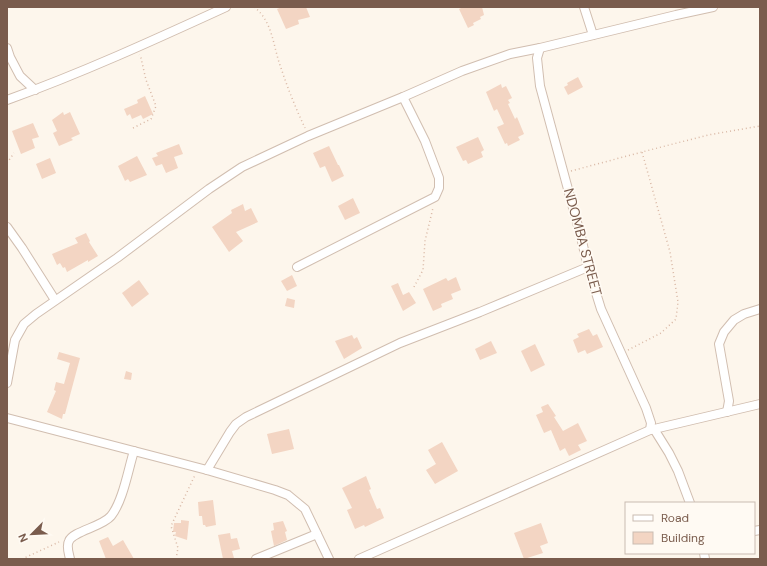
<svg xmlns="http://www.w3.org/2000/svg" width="767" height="566" viewBox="0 0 767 566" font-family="'DM Sans',sans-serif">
	<rect width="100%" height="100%" fill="#fdf6ec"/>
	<g fill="#f3d5c3">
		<polygon points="282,7 306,7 310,17 298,20 299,24 286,29 277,9"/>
		<polygon points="463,7 482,7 484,15 480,17 481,19 473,23 474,25 468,28 459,9"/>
		<polygon points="578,77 583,87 568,95 564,87 568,85 567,83"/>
		<polygon points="501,84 502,88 506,86 512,98 508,100 510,103 508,104 515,119 517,117 524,134 518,137 520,140 508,146 507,143 505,144 497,127 504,124 497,109 494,111 486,92"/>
		<polygon points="145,96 153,114 143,119 141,115 132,119 130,114 127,116 124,109 138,103 137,100"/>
		<polygon points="63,112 64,115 70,112 80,134 71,138 73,140 59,146 53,133 57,131 52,120"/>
		<polygon points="33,123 39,137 32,139 35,148 21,154 12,131"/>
		<polygon points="478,137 484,150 481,152 483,157 468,164 466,160 463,161 456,147"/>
		<polygon points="179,144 183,154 174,157 178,168 166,173 162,164 156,166 152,158 158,156 156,153"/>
		<polygon points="329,146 338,165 339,165 344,176 332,182 325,166 320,168 313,153"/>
		<polygon points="137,156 147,175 130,182 128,179 125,181 118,166"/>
		<polygon points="50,158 56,173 42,179 36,164"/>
		<polygon points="353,198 360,213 345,220 338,206"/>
		<polygon points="243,204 245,211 251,208 258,222 236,232 243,241 229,252 212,227 232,213 231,210"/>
		<polygon points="86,233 90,241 89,242 98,256 88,262 88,260 67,272 65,267 63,268 60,263 57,265 52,254 78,243 75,238"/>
		<polygon points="292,275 297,286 287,291 281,281"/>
		<polygon points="456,277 461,290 451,294 453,299 441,304 442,307 433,311 423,289 446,278 448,281"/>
		<polygon points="139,280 149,294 132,307 122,293"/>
		<polygon points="398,283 403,295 409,292 416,303 403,311 391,286"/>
		<polygon points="287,298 295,300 294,308 285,306"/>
		<polygon points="589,329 593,336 597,334 603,347 587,354 585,350 578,353 573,340 579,337 577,334"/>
		<polygon points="352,335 354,339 357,337 362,348 344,359 335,341"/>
		<polygon points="491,341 497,353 480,360 475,349"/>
		<polygon points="535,344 545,365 531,372 521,351"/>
		<polygon points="59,352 80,358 65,414 63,414 62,419 47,412 56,391 54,390 56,382 64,384 70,363 57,359"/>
		<polygon points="126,371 132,373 131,380 124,379"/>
		<polygon points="548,404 556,416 554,417 563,431 578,423 587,441 578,445 581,450 569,456 565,448 560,451 551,430 544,433 536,415 543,412 541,407"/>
		<polygon points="289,429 294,449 272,454 267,434"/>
		<polygon points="442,442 458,471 435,484 426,470 436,464 428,450"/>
		<polygon points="366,476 371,489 369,490 377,509 380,508 384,518 365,527 364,525 355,529 347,510 352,508 342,488"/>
		<polygon points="213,500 216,525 206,527 205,525 203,525 202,516 199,516 198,502"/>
		<polygon points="181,520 189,521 187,540 175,536 176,532 173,532 174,523 181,523"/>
		<polygon points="283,521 287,531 285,532 287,540 274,546 271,531 274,530 273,523"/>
		<polygon points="541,523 548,543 540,546 543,553 524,559 514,533"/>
		<polygon points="230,533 231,539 237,538 240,549 232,551 234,558 223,559 218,535"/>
		<polygon points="108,537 113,546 123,540 134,559 106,559 99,541"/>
	</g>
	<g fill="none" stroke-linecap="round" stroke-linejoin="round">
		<g stroke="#d1beb0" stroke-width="10">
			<g id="street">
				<polyline points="584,7 593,35"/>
				<polyline points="7,48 10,57 20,76 35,90"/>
				<polyline points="540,48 537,58 540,86 581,237 588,267 601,309 646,408 651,423 650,430"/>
				<path d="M7 100C82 73 154 40 226 7"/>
				<polyline points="7,227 22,248 55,300"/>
				<polyline points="297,267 435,197 439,188 439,178 425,141 403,97"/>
				<polyline points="7,383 15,340 24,324 36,314 117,258 209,189 242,167 308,136 403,97 462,71 510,54 540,48 676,15 713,7"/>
				<polyline points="727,412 729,401 719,344 724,332 734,320 744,314 760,309"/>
				<polyline points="7,418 207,470 275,490 288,495 305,509 329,559"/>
				<polyline points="654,429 669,453 678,471 690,503"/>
				<polyline points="207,470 230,432 236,424 246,417 400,343 480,312 588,267"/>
				<polyline points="754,531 760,530"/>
				<polyline points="704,553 705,559"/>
				<path d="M70 559C69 554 66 546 69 541 73 531 102 527 111 516 123 501 128 470 134 451"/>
				<polyline points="256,559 317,534"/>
				<polyline points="359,559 650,430 760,404"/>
			</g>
		</g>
		<g stroke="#d9b8a5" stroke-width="1.5" stroke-dasharray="1 3" stroke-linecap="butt">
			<path d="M254 7C273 21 273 47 281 68 288 89 296 109 305 128"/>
			<polyline points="133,128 151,119 156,106 146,80 141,58 139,55"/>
			<polyline points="7,163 14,153"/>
			<polyline points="571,171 642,152 708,135 760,126"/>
			<polyline points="414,287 423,270 425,241 433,208"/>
			<polyline points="628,350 661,333 676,319 678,302 670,252 642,152"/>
			<polyline points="22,559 59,542"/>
			<polyline points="176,559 178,548 171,526 195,475"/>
		</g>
		<use href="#street" stroke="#fff" stroke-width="8"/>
	</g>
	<g text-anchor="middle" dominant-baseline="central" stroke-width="3.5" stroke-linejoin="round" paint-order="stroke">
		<g font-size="14" fill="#7a5c4d" stroke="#fffaf3">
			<text transform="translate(583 242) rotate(75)">NDOMBA STREET</text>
		</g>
	</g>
	<rect width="767" height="566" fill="none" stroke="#7a5c4d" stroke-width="16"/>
	<rect x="625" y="502" width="130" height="52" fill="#fffaf3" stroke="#cabbb1"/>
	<rect x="633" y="515" width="20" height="6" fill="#ffffff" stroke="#cabbb1"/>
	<text x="661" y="522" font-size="12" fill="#7a5c4d">Road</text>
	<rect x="633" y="532" width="20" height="12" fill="#f3d5c3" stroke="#cabbb1"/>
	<text x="661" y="542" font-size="12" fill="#7a5c4d">Building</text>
	<g transform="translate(32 534) rotate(246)" stroke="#fffaf3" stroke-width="3" paint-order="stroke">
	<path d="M0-3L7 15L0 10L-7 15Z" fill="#7a5c4d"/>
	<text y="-6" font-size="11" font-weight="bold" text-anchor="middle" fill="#7a5c4d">N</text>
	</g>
</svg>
